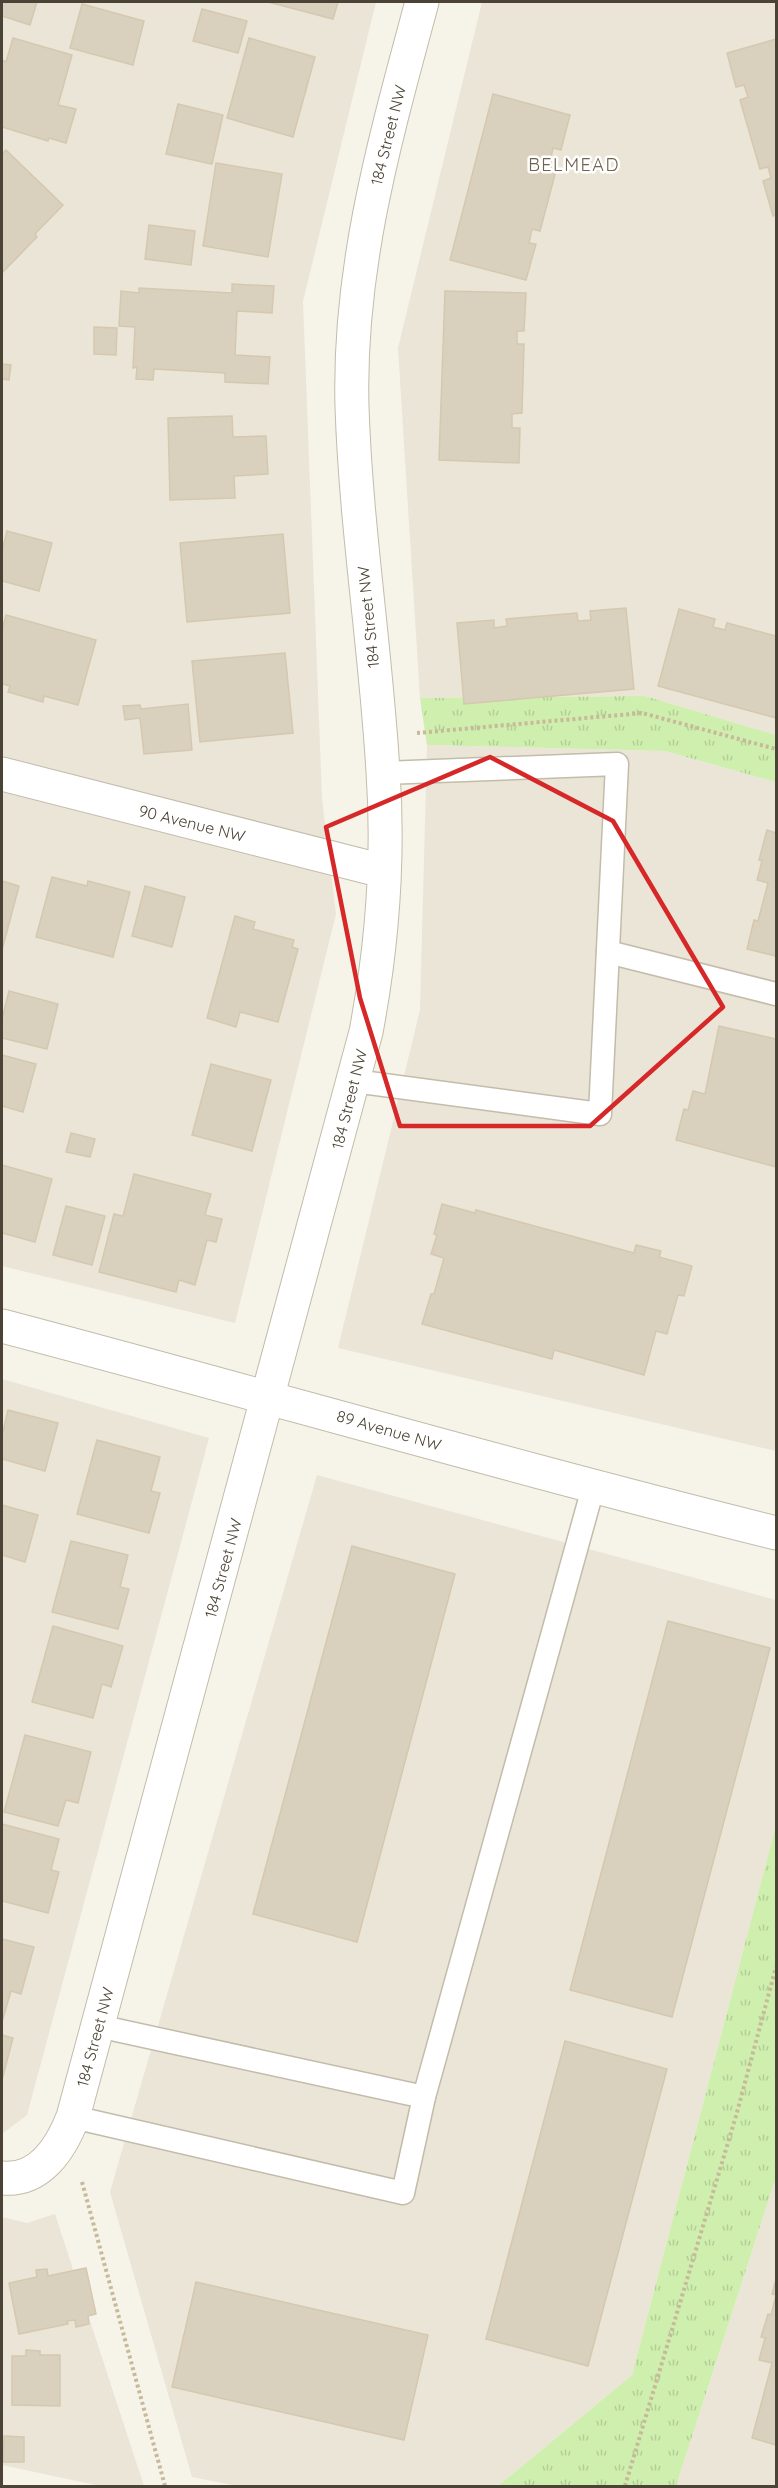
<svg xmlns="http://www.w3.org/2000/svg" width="778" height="2488" viewBox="0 0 778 2488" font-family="Quicksand,sans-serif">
	<defs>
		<pattern id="park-tufts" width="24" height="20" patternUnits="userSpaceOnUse" patternTransform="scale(1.5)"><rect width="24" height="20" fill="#cfefae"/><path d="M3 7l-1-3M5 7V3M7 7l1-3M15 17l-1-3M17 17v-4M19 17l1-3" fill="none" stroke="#b3ce96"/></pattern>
	</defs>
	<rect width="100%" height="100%" fill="#f6f3e9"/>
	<g fill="#ebe5d7">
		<polygon points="2,2 376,2 303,301 322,799 336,914 235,1323 2,1266"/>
		<polygon points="482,2 776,2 776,735 645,696 420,698 398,348"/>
		<polygon points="427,745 665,751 776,782 776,1451 338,1348 420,1010"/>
		<polygon points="2,1379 209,1438 27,2115 2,2134"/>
		<polygon points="317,1475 776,1600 776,1825 632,2375 498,2486 237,2486 192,2477 110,2192"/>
		<polygon points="776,2177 776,2486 676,2486"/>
		<polygon points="55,2214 144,2486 100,2486 2,2465 2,2217 27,2223"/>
	</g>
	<g fill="url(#park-tufts)">
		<polygon points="645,696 776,735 776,782 665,751 427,745 420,698"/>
		<polygon points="776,1825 776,2177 676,2486 498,2486 632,2375"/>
	</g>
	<g fill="#d9d0bd" stroke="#d5c8af" stroke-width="1.5">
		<polygon points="2,2 37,2 30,25 2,16"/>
		<polygon points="268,2 338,2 333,19"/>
		<polygon points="82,4 144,21 133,65 70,48"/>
		<polygon points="202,9 247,21 238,53 193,41"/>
		<polygon points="13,38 72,55 58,105 76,109 66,143 49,138 48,141 2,127 2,60 6,62"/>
		<polygon points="249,38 315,57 293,137 227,118"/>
		<polygon points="776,39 776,215 773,216 763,181 771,178 768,167 760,169 740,100 748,97 744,85 736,87 727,53"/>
		<polygon points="493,94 570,115 561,150 553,148 550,161 558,163 540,231 532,229 529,243 536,244 526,280 450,260"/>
		<polygon points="178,104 223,115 212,164 166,154"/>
		<polygon points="6,150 63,205 35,234 37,237 2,273 2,151 3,153"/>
		<polygon points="216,163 282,174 268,257 203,246"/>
		<polygon points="149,225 195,231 191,265 145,259"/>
		<polygon points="232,284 274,286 272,313 237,311 235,355 270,357 268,384 225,382 225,373 154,369 153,380 136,379 137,367 133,368 135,327 119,326 121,291 139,293 139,288 232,293"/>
		<polygon points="445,291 526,293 524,331 517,331 517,344 524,344 522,413 512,414 512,428 520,428 519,463 439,460"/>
		<polygon points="94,327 117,328 116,355 94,354"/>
		<polygon points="2,364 11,365 9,380 2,379"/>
		<polygon points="232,416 233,437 266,436 268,474 234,476 235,498 170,500 168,418"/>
		<polygon points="7,531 52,543 39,591 2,581 2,551"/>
		<polygon points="283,534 290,613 187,622 180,543"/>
		<polygon points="626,608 634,689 464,704 457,623 494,620 494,628 507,626 506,619 577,613 578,621 591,620 590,611"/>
		<polygon points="679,609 715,619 713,627 725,630 727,623 776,636 776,718 658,686"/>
		<polygon points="6,615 96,640 78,705 44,696 43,702 8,692 10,686 2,684 2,631"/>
		<polygon points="285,653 293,733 200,742 192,661"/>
		<polygon points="188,704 192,750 144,754 140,718 125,720 123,706 140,705 141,709"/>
		<polygon points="767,830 776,833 776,956 747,949 754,920 758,921 768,883 757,880 762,861 759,860"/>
		<polygon points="52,877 87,886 88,881 130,892 113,957 36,937"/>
		<polygon points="2,881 19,886 2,950"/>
		<polygon points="145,886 185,897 172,947 132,936"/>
		<polygon points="235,916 255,922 253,929 294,940 292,947 298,949 278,1022 240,1012 236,1027 207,1018"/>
		<polygon points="9,991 58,1004 47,1049 2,1038 2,1019"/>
		<polygon points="719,1026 776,1039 776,1167 676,1140 684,1109 688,1110 693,1091 705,1094"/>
		<polygon points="2,1055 36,1064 23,1112 2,1106"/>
		<polygon points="211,1064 271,1080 252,1151 192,1135"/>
		<polygon points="71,1133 95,1139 90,1157 66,1152"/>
		<polygon points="2,1165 52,1179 35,1242 2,1233"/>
		<polygon points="134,1174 211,1194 205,1215 222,1219 216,1242 207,1240 195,1285 179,1280 176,1292 99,1272 114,1214 123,1216"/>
		<polygon points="442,1204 475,1213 476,1210 634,1253 636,1245 661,1251 659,1257 692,1266 684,1296 678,1295 667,1334 656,1331 644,1375 554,1350 552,1359 422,1324 431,1294 434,1294 444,1258 431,1254 437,1235 434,1234"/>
		<polygon points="66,1206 105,1216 92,1265 53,1255"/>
		<polygon points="8,1410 58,1423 45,1471 2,1459 2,1436"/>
		<polygon points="97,1440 160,1457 151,1491 160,1493 149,1533 77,1514"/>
		<polygon points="2,1505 38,1515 25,1562 2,1555"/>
		<polygon points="71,1541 128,1555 120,1587 129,1589 118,1629 52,1612"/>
		<polygon points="352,1546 455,1574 357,1942 253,1914"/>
		<polygon points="668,1621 770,1648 672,2017 570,1990"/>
		<polygon points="53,1626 123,1646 111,1687 102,1684 93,1718 32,1702"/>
		<polygon points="25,1735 91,1752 78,1803 66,1800 58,1826 4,1812"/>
		<polygon points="2,1824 59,1839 51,1870 59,1872 48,1913 2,1901"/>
		<polygon points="2,1939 34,1947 21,1994 11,1991 2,2022"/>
		<polygon points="2,2035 13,2038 2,2080"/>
		<polygon points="565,2041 667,2069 588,2366 486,2339"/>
		<polygon points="86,2268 96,2314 88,2316 89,2324 76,2327 75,2320 67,2321 68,2324 19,2334 9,2283 37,2277 36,2270 47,2269 48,2276"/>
		<polygon points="776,2279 776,2445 752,2438 772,2363 759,2360 765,2338 761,2337 768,2314 771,2315 776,2295 772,2294"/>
		<polygon points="196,2282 428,2335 404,2440 172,2387"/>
		<polygon points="26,2350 40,2351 40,2355 60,2355 60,2406 12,2405 12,2356 26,2356"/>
		<polygon points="4,2436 24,2437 24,2462 3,2462"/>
	</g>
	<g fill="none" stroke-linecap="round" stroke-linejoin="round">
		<g stroke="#c3bcaa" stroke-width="25">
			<g id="lane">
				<polyline points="608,952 776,994"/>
				<polyline points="354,1081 600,1114 617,764 384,773"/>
				<polyline points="98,2026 424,2097"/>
				<polyline points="73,2117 403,2193 424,2097 593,1488"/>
			</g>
		</g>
		<g stroke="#c3bcaa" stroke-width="35">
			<g id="street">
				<polyline points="2,774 383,871"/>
				<path d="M2 1326C260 1394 517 1469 776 1533"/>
				<path d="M2 2178C40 2182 61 2148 73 2117L366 1032C382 947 389 858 383 772 376 650 356 529 352 407 348 266 386 136 422 2"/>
			</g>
		</g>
		<g stroke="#c7b99a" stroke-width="4" stroke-dasharray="3 3" stroke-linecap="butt">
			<polyline points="417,733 642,713 776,749"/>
			<polyline points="82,2182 165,2486"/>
			<polyline points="625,2486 736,2116 776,1967"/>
		</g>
		<use href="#lane" stroke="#fff" stroke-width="22"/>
		<use href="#street" stroke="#fff" stroke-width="33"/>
	</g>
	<path fill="none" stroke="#d62828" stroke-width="4.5" stroke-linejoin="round" d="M490 757 613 821 723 1007 590 1126H400L360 998 326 827Z"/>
	<g text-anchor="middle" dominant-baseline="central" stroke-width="5" stroke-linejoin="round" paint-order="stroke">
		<g font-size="16" fill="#4b4436" stroke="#fff">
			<text transform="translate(388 135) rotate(-76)">184 Street NW</text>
			<text transform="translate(368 617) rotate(-96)">184 Street NW</text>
			<text transform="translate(192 823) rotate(14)">90 Avenue NW</text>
			<text transform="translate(349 1099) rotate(-76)">184 Street NW</text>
			<text transform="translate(389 1430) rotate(16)">89 Avenue NW</text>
			<text transform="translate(223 1568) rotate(-75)">184 Street NW</text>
			<text transform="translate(95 2037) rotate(-75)">184 Street NW</text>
		</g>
		<g font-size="18" letter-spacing="1.5" fill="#6f634c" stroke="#fff">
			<text x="574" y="164">BELMEAD</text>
		</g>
	</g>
	<rect width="778" height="2488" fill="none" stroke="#4b4436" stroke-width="6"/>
</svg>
